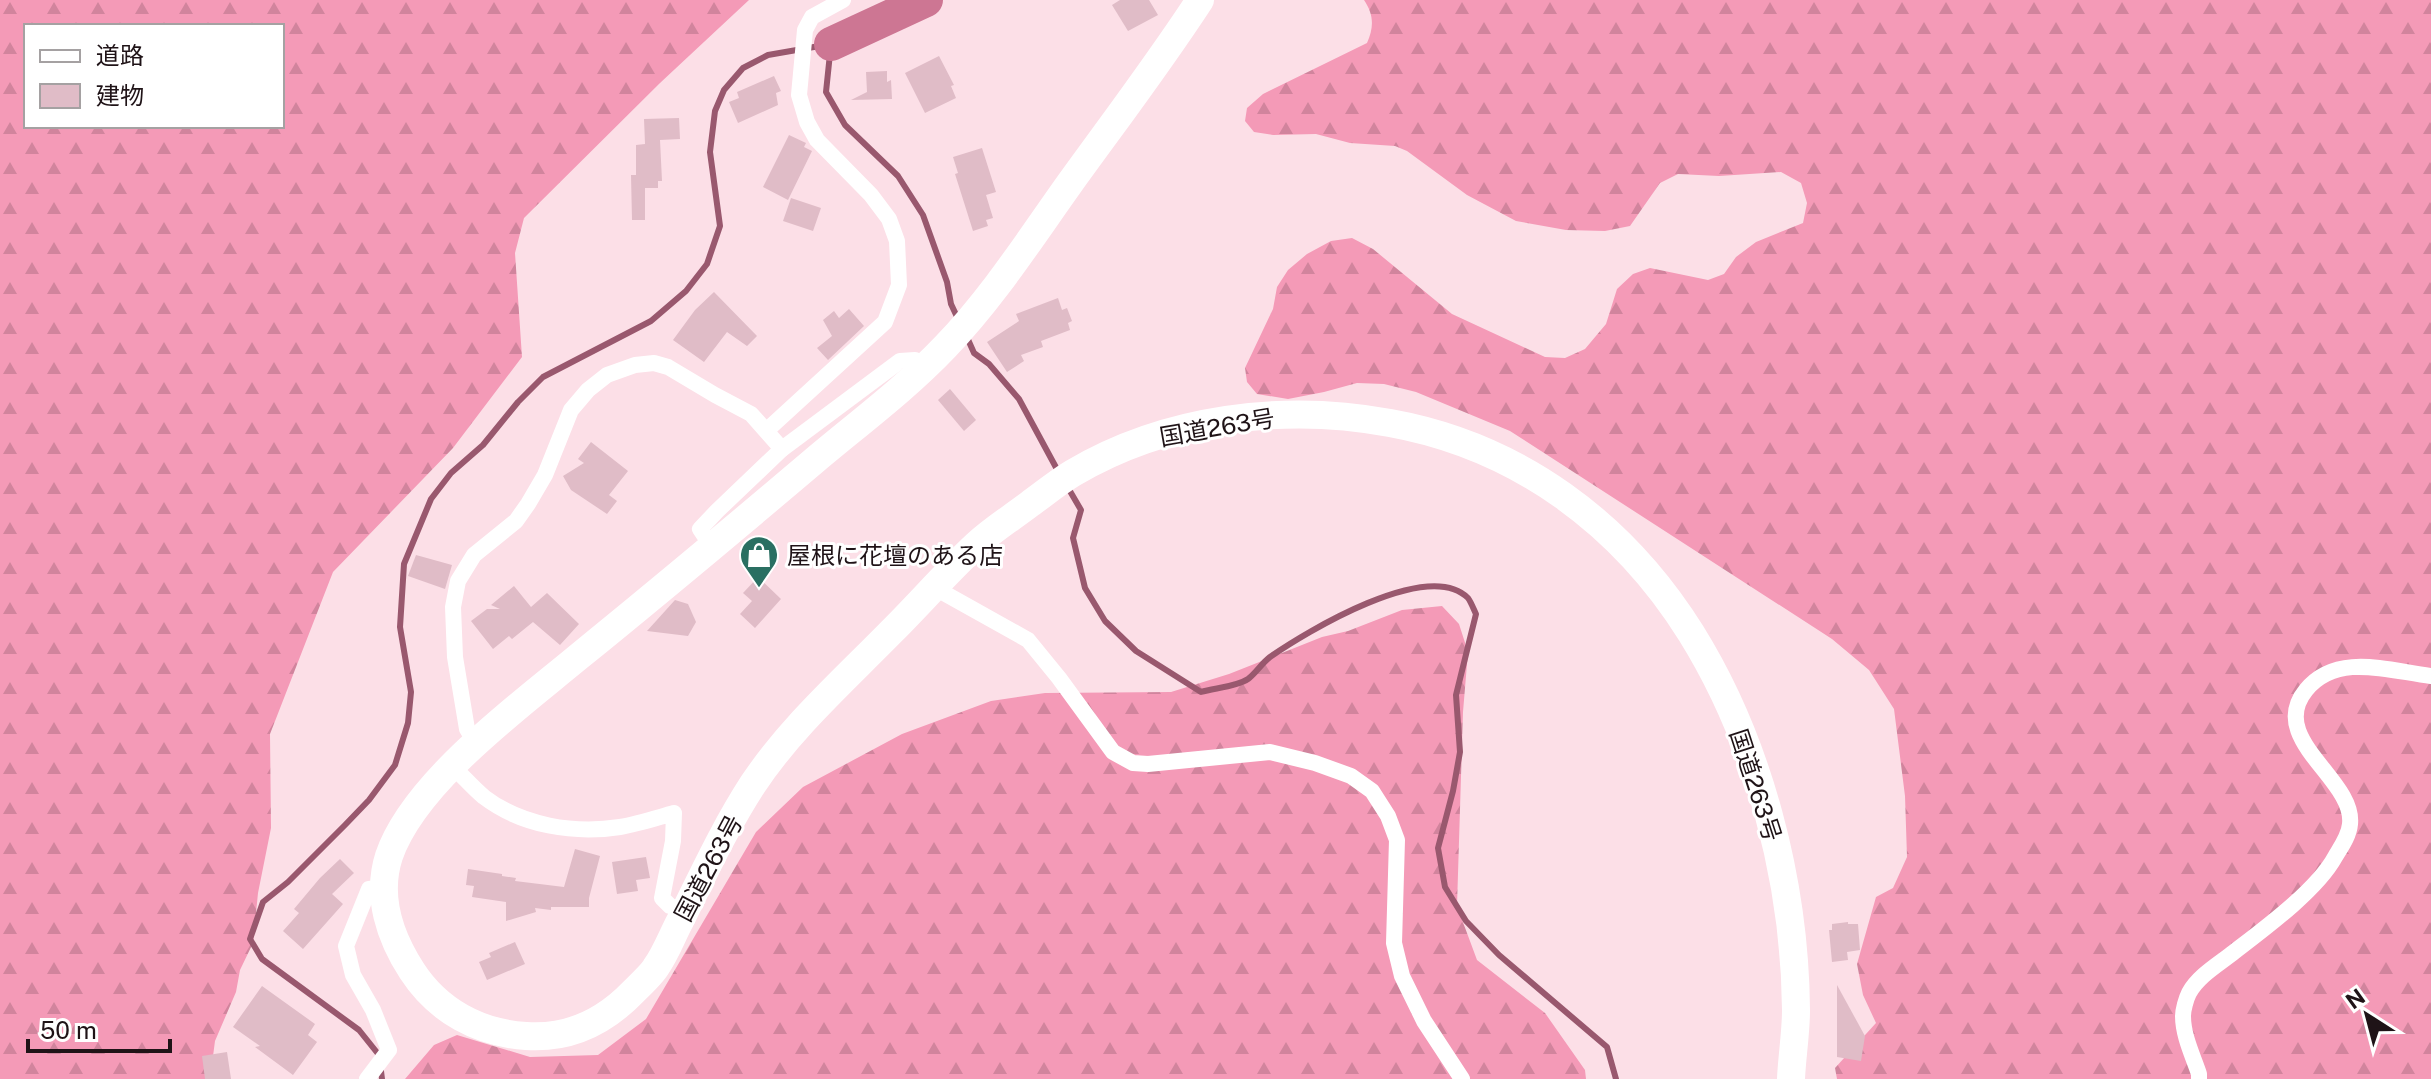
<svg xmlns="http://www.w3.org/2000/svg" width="2431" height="1079" viewBox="0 0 2431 1079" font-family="'Public Sans','Noto Sans JP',sans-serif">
	<defs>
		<pattern id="forest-firs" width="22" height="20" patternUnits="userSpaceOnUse" patternTransform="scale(2)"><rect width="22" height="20" fill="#f49ab7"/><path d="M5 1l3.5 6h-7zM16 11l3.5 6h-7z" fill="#d1849d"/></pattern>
	</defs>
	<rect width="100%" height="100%" fill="#fcdfe7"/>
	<g fill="url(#forest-firs)" fill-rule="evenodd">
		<path d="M0 0H749L660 83 524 218 515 253 522 357 453 448 333 572 270 734 271 828 258 893 253 943 240 970 236 992 215 1041 210 1079H0ZM26 26H282V126H26Z"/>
		<path d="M1364 0H2431V1079H1837L1835 1068 1876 1023 1863 995 1857 964 1876 897 1893 888 1907 857 1905 796 1894 709 1869 670 1832 639 1510 431 1416 392 1384 384 1357 383 1324 392 1288 399 1257 394 1247 382 1245 368 1273 309 1277 287 1288 270 1307 254 1331 241 1352 238 1373 249 1452 314 1545 357 1565 358 1585 349 1606 324 1617 289 1633 274 1650 268 1708 280 1724 274 1736 257 1756 242 1803 223 1807 203 1801 183 1781 172 1719 176 1678 174 1660 183 1630 226 1605 231 1566 230 1516 221 1467 195 1407 151 1395 146 1350 143 1316 134 1273 135 1254 132 1245 121 1247 108 1263 94 1367 43C1374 27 1374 15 1364 0Z"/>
		<polygon points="1442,606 1459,624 1468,652 1463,712 1457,906 1477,960 1545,1013 1585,1070 1586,1079 405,1079 434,1045 457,1035 530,1057 598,1055 646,1019 756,832 803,787 902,734 991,701 1045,693 1171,692 1229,674 1322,637 1348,631 1402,610"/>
	</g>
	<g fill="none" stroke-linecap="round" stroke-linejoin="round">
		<g stroke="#99586e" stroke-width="6">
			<polyline points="966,335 974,353 989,364 1019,399 1059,473"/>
			<path d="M1067 486 1081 510 1073 538 1085 588 1105 621 1136 651 1201 692C1214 688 1236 687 1248 679 1256 673 1262 663 1270 657 1306 632 1428 558 1468 598 1471 602 1474 610 1476 614L1456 695 1460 752 1453 791 1438 848 1445 887 1466 921 1499 955 1607 1047 1616 1079"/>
			<polyline points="382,1079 379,1055 359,1030 262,959 250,939 263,902 288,882 345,825 369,800 395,765 408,723 411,692 400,627 404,564 431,499 451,473 483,445 518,402 543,377 651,321 686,291 707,264 720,226 710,152 715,111 724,90 743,68 768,55 831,44 826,92 845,125 898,176 923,215 947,282 951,304 959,321"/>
		</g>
		<polyline stroke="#cd7693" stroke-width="34" points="831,44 926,0"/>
	</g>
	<g fill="#e0bcc7">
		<polygon points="1120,0 1149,0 1158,15 1128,31 1112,5"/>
		<polygon points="939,56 954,85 951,86 956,98 925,113 905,73"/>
		<polygon points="887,71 887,82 891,80 892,99 851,100 867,92 866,72"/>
		<polygon points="774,76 781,91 776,93 778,105 738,123 729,102 739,98 737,92"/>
		<polygon points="679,118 680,139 660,140 662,181 658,181 658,188 645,188 645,220 632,220 631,175 636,175 636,145 645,144 644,119"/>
		<polygon points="789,135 806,143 804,147 812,151 788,200 763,187"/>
		<polygon points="982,148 996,192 986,195 993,218 986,220 988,226 973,231 955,174 958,173 953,157"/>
		<polygon points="791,198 821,208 813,231 783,221"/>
		<polygon points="714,292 757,336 747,346 727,332 704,362 673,340 695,310"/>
		<polygon points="1058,298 1062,310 1067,308 1072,321 1068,323 1070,330 1041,341 1043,347 1021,355 1024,361 1007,372 987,342 1019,321 1016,314"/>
		<polygon points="849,309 864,326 828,360 817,348 832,336 823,320 834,311 839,318"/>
		<polygon points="950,389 976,420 964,431 938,400"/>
		<polygon points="591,442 628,471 609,495 617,501 607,514 571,490 563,476 584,463 578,459"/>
		<polygon points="416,555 452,565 445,589 408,576"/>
		<polygon points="758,577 781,599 755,628 740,614 752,601 743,593"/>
		<polygon points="514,586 531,607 547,593 579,624 560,645 533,622 512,639 509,636 493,649 471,621 487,609 500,609 491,605"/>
		<polygon points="675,600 688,604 696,622 688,636 647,631"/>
		<polygon points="575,849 600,856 589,898 589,907 551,907 551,910 535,908 536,912 506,921 506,902 472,897 474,886 466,885 468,869 502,874 502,876 516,878 515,881 564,887"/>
		<polygon points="646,857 650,878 636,880 638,891 617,894 612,862"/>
		<polygon points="340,859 354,873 332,894 343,904 303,949 283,931 299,913 294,909 320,878"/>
		<polygon points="1848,922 1848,924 1858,924 1860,950 1847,952 1848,960 1832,962 1829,930 1832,930 1832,924"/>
		<polygon points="515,942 525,964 487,980 479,962 491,957 489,953"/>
		<polygon points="1837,985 1865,1036 1861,1061 1837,1057"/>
		<polygon points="262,986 315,1024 308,1035 317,1042 293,1075 255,1047 260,1046 233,1027"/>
		<polygon points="227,1052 231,1079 205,1079 202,1056"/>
	</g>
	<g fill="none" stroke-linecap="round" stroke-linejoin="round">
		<g stroke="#fff" stroke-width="16">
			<polyline points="767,430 885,322 899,285 897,241 889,219 871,195 817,140 807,122 799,95 805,30 812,17 843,0"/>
			<polyline points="782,449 900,361 915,360 923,368"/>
			<polyline points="935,588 1028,640 1059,678 1113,752 1133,763 1148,764 1270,752 1315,763 1351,776 1372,791 1388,816 1397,840 1394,943 1402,976 1424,1021 1462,1079"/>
			<polyline points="476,744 467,729 455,657 453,607 458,581 474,555 516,521 528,504 545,475 571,410 588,390 607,375 635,365 654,363 668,367 715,395 751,414 782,449 717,511 700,529 712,547"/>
			<path d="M453 767C463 776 473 788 484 797 522 826 574 834 620 827 638 824 656 818 674 813L673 841 662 898 670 906 685 911"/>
			<polyline points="367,1079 389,1050 373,1010 353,975 346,946 369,889 384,887"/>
			<path d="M2199 1079V1074C2193 1056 2183 1036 2183 1016 2183 1010 2186 999 2189 993 2198 976 2219 964 2234 952 2264 929 2317 890 2335 857 2341 847 2349 836 2350 824 2355 779 2266 739 2306 690 2337 652 2389 671 2431 676"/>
		</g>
		<path stroke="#fff" stroke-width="28" d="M1200 0C1159 63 1114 122 1070 183 1030 239 993 297 945 347 906 388 859 423 815 460 736 527 657 593 577 658 518 707 414 783 389 856 376 896 390 937 412 971 438 1011 479 1033 526 1036 568 1039 604 1022 633 992 639 986 652 974 656 967 666 953 672 936 680 921 703 875 725 827 753 784 791 727 844 680 892 631 920 603 947 572 976 545 993 529 1013 517 1031 503 1045 493 1058 482 1073 473 1166 418 1284 403 1390 423 1518 446 1622 523 1691 633 1759 742 1795 882 1796 1010 1796 1033 1792 1056 1791 1079"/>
	</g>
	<defs>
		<g id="shop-pin" transform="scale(2)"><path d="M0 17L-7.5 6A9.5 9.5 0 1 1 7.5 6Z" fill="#2a6f62" stroke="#fff"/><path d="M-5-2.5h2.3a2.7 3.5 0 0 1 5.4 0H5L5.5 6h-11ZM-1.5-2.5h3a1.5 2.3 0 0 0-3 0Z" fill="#fff"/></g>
	</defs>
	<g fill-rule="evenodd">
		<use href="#shop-pin" x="759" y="555"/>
	</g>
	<g text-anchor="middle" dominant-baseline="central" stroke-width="6" stroke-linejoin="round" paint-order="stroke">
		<g font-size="24" fill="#1f1317" stroke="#fff">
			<text transform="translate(1217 427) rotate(-10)">国道263号</text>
			<text transform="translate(1756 785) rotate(72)">国道263号</text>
			<text transform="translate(708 868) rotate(-62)">国道263号</text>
		</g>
		<g font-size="24" fill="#1f1317" stroke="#fff" text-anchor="start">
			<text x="787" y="555">屋根に花壇のある店</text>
		</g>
	</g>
	<rect x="24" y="24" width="260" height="104" fill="#ffffff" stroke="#a5a1a2" stroke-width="2"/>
	<rect x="40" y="50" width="40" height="12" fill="#ffffff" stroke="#a5a1a2" stroke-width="2"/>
	<text x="96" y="64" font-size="24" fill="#1f1317">道路</text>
	<rect x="40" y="84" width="40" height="24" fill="#e0bcc7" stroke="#a5a1a2" stroke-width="2"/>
	<text x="96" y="104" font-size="24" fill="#1f1317">建物</text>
	<g transform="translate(2367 1015) rotate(324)" stroke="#ffffff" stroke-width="6" paint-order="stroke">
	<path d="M0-6L14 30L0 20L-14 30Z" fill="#1f1317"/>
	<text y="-12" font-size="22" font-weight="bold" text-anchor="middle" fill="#1f1317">N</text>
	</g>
	<path d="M28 1039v12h142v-12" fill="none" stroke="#1f1317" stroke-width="4"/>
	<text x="40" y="1039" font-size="24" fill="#1f1317" stroke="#ffffff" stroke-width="6" paint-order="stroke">50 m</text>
</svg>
